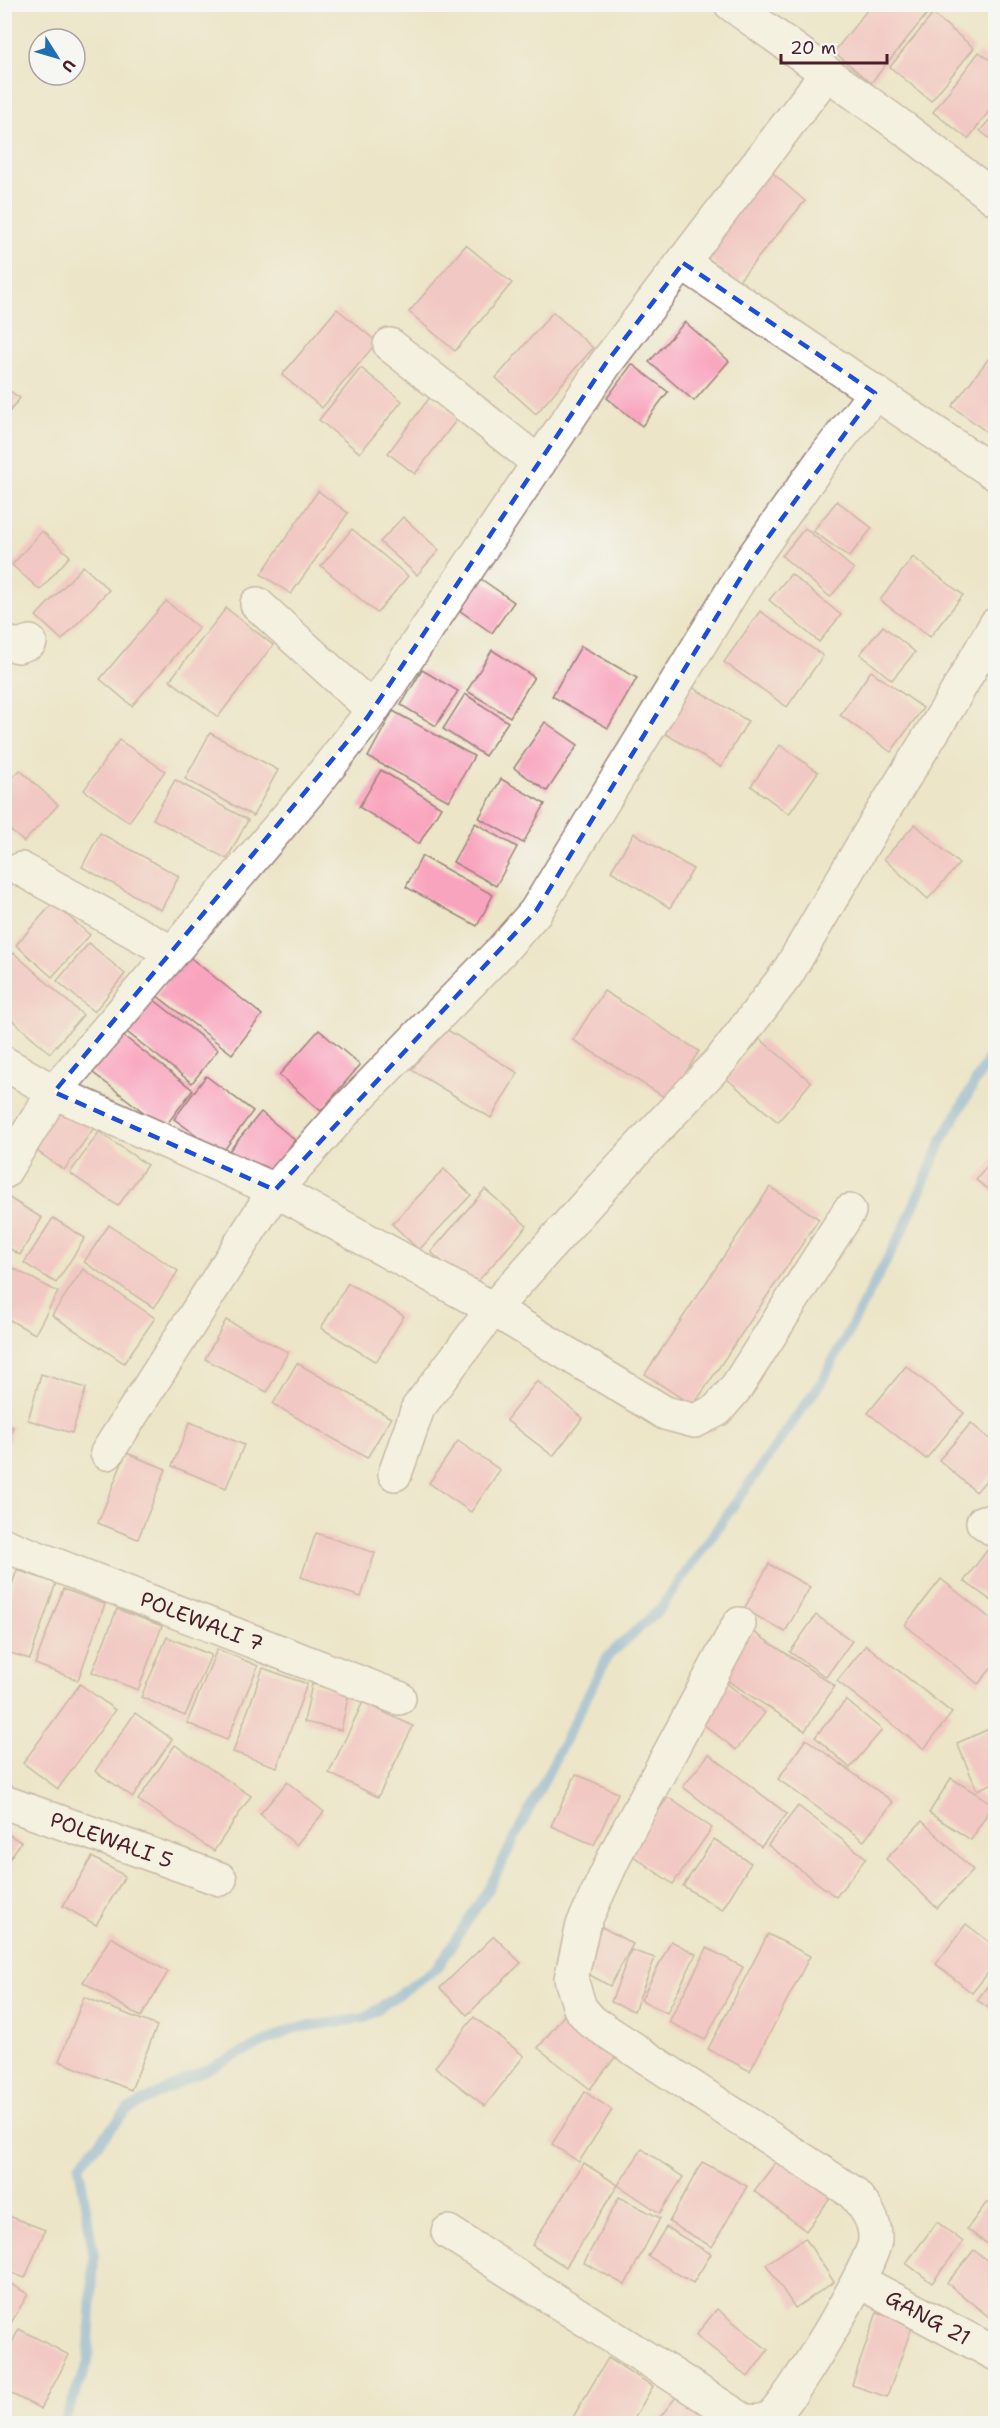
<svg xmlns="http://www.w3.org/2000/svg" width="1000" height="2428" viewBox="0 0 1000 2428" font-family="'Shantell Sans',sans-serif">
	<rect width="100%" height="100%" fill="#f6f6f2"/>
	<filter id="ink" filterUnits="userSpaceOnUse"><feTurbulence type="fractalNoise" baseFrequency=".0167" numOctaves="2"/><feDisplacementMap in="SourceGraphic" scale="12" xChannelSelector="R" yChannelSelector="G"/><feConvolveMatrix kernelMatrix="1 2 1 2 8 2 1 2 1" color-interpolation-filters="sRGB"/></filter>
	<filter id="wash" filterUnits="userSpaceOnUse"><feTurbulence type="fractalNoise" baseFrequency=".008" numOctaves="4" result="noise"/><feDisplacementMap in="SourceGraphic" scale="24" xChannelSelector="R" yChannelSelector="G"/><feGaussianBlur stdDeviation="1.35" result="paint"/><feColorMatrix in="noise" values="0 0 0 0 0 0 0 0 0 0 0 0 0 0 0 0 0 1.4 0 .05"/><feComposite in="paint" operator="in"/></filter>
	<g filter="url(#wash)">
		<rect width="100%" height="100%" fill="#ece5c8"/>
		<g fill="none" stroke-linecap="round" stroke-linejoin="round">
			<polyline stroke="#6ca5db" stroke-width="10" points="63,2424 88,2362 94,2257 79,2166 127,2110 190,2077 295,2028 365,2018 438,1967 490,1886 608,1656 660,1609 822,1381 904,1228 943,1138 996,1046"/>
		</g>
		<g id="blocks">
			<g fill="#f9a4be">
				<polygon points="872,4 935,4 871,83 834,52"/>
				<polygon points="933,14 974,48 931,101 890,67"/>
				<polygon points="979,52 996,64 996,102 968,139 933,112"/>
				<polygon points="996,112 996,143 980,131"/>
				<polygon points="768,169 805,201 737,283 700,251"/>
				<polygon points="466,245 512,283 455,351 409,312"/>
				<polygon points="337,309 377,342 322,408 282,375"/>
				<polygon points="553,312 593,348 536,414 496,378"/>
				<polygon points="685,322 729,361 694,401 649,362"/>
				<polygon points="996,349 996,431 992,436 952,406"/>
				<polygon points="632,364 668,392 642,426 607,398"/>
				<polygon points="361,368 402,401 360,453 319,420"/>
				<polygon points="4,387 20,398 4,419"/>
				<polygon points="430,397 458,418 415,474 388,453"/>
				<polygon points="318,491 348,513 291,594 261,574"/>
				<polygon points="837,501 872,528 849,557 813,531"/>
				<polygon points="403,517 439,550 417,575 380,542"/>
				<polygon points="805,528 854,569 830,597 782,556"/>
				<polygon points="352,529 408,576 377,613 321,566"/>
				<polygon points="42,531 70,556 40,590 12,565"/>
				<polygon points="913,557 963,595 930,637 880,600"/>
				<polygon points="83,566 109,590 62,640 36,616"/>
				<polygon points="791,574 841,615 819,642 769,600"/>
				<polygon points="481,579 514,602 492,633 459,610"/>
				<polygon points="166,601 199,628 132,706 100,679"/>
				<polygon points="226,608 273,645 218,717 170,680"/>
				<polygon points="760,611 823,656 787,707 724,662"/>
				<polygon points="883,626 915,652 892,680 860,654"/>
				<polygon points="581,646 637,678 608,728 552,696"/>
				<polygon points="492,650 534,677 510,717 467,691"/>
				<polygon points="422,670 458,691 436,726 401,705"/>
				<polygon points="871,671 923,708 891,752 840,715"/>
				<polygon points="692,687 748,721 721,767 664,733"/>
				<polygon points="465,694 508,722 485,756 443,729"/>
				<polygon points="393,711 474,756 449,801 368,757"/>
				<polygon points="545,722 578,745 547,791 514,768"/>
				<polygon points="210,733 278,770 253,816 185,779"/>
				<polygon points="119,740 165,771 129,822 84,790"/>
				<polygon points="780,745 818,772 789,814 751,786"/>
				<polygon points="20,770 58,805 24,842 4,825 4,787"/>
				<polygon points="381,770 441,807 419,844 359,807"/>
				<polygon points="501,779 545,804 523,843 479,818"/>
				<polygon points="175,780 248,820 227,859 153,819"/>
				<polygon points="475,823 517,847 496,886 453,862"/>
				<polygon points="915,824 959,864 928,899 884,859"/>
				<polygon points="100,833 179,876 161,910 82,867"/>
				<polygon points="634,833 693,869 670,908 611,871"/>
				<polygon points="422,856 493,895 477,926 406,887"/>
				<polygon points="53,903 90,935 52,977 16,945"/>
				<polygon points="89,943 125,974 94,1012 57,981"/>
				<polygon points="14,953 83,1015 50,1053 4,1013 4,964"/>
				<polygon points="187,955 262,1015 232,1054 156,995"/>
				<polygon points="604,991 699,1051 669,1100 573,1040"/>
				<polygon points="149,996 218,1050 192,1083 123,1029"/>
				<polygon points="439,1025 518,1073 491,1118 412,1070"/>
				<polygon points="112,1027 193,1090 164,1128 83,1065"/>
				<polygon points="319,1030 360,1065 321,1111 279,1075"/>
				<polygon points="760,1039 811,1082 778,1122 727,1079"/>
				<polygon points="206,1076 253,1111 222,1153 174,1119"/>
				<polygon points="60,1104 94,1128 64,1170 30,1146"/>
				<polygon points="261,1112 295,1140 264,1179 229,1151"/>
				<polygon points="99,1132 147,1165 118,1206 70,1173"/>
				<polygon points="996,1155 996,1195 976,1180"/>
				<polygon points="444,1169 471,1195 419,1250 392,1224"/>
				<polygon points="770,1187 819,1219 693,1406 645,1374"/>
				<polygon points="485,1189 527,1226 472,1288 431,1252"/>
				<polygon points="6,1196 42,1218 20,1255 4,1245"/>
				<polygon points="53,1218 85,1238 56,1283 24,1263"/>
				<polygon points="109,1225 178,1271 154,1308 84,1262"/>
				<polygon points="9,1266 58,1292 35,1334 4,1317 4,1274"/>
				<polygon points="83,1269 155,1318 124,1363 52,1315"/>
				<polygon points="348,1283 404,1316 376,1362 321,1328"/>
				<polygon points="226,1320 288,1352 267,1392 205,1359"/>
				<polygon points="297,1363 391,1418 367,1458 273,1404"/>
				<polygon points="906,1366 964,1413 926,1459 868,1413"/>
				<polygon points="41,1374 86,1388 72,1433 28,1420"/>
				<polygon points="537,1381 583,1418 553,1456 506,1420"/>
				<polygon points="190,1422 244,1445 226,1488 172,1466"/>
				<polygon points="971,1423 996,1445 996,1469 976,1492 939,1460"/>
				<polygon points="4,1424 13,1427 5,1449 4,1449"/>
				<polygon points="458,1441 500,1470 471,1512 429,1483"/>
				<polygon points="126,1453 166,1469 138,1539 98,1523"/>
				<polygon points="316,1533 375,1553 361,1597 301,1577"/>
				<polygon points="994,1541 996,1542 996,1604 964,1581"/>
				<polygon points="769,1564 810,1587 785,1632 744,1609"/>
				<polygon points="17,1570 56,1583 30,1659 4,1651 4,1609"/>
				<polygon points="941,1579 996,1623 996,1663 978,1684 905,1625"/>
				<polygon points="63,1589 105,1604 78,1680 35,1664"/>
				<polygon points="117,1609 162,1626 138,1690 92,1672"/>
				<polygon points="816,1615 852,1641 826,1677 790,1652"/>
				<polygon points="752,1631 835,1686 805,1731 722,1677"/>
				<polygon points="167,1637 211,1655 185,1716 141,1697"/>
				<polygon points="866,1645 952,1713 924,1749 837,1681"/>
				<polygon points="217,1649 258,1666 227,1740 187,1723"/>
				<polygon points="263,1668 307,1684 277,1767 233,1752"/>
				<polygon points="725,1682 765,1713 736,1750 697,1719"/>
				<polygon points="80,1684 115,1710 58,1789 23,1763"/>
				<polygon points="312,1684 349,1693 341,1730 304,1722"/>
				<polygon points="846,1700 882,1730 850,1768 815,1737"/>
				<polygon points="363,1702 413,1726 378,1797 329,1773"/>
				<polygon points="135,1713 172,1739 133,1797 95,1771"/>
				<polygon points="996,1726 996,1782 977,1790 957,1743"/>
				<polygon points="806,1739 893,1802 864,1841 778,1779"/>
				<polygon points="175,1745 251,1796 214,1851 138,1800"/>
				<polygon points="709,1754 787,1814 761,1847 683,1787"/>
				<polygon points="576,1774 618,1793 594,1845 551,1826"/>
				<polygon points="951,1778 993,1804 971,1840 929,1813"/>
				<polygon points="287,1782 324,1812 296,1845 260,1814"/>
				<polygon points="668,1797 712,1828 673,1884 629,1853"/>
				<polygon points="798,1806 866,1858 836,1897 768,1845"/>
				<polygon points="922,1821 973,1870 937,1908 886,1859"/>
				<polygon points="4,1832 21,1842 4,1867"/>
				<polygon points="714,1839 751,1863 722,1910 683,1886"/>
				<polygon points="92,1857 125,1876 96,1925 63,1906"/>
				<polygon points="966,1924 996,1947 996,1963 972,1993 936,1964"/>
				<polygon points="602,1927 633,1944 610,1986 579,1969"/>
				<polygon points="768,1934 810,1956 750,2071 708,2049"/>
				<polygon points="494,1936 521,1963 467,2015 440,1988"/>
				<polygon points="111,1937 168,1972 141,2017 83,1982"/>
				<polygon points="671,1941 696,1954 667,2013 641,2000"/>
				<polygon points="707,1948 743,1967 705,2040 669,2022"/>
				<polygon points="631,1950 655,1958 634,2011 611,2002"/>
				<polygon points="996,1975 996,2013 977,2000"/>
				<polygon points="84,1997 157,2026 131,2090 59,2061"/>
				<polygon points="565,2014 617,2055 590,2089 538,2048"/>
				<polygon points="474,2017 524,2056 485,2106 435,2067"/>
				<polygon points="585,2092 612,2110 579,2162 552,2144"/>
				<polygon points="642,2149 683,2177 660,2213 618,2185"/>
				<polygon points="783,2153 835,2192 806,2231 754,2191"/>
				<polygon points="702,2162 747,2186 712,2247 669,2222"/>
				<polygon points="584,2163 618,2185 566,2267 532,2245"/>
				<polygon points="619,2197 660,2218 625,2285 584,2263"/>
				<polygon points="987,2202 996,2208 996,2250 967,2229"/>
				<polygon points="4,2214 45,2230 25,2278 4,2270"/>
				<polygon points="937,2222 963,2242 932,2283 906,2263"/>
				<polygon points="666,2227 711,2254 693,2283 648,2256"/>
				<polygon points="805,2238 834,2282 795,2308 766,2264"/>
				<polygon points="974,2250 996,2268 996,2319 994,2321 947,2283"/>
				<polygon points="4,2280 28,2294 4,2335"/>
				<polygon points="717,2309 768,2350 748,2377 696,2335"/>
				<polygon points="877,2312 913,2324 887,2397 852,2385"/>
				<polygon points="19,2329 69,2355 41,2409 4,2390 4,2358"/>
				<polygon points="608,2358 653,2386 631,2424 569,2424"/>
				<polygon points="680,2392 719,2424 661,2424 657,2421"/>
			</g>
		</g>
	</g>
	<g filter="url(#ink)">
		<use href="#blocks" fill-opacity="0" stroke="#9b827a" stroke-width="1.5"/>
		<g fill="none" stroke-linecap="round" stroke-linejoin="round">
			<g stroke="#9b827a" stroke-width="36">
				<g id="minor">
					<polyline points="731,4 906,130 996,199"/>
					<polyline points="683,263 996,474"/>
					<polyline points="390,345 539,463"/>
					<polyline points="257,604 372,709"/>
					<polyline points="4,642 18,646 30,642"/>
					<polyline points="21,869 171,952"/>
					<polyline points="4,1063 54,1092 275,1190 493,1309 665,1413 695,1421 717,1410 736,1388 849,1211"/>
					<polyline points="4,1172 54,1092 312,788 367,718 606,363 827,73"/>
					<polyline points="107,1453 275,1190 346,1110 501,951 536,911 752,559 821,462 875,393"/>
					<polyline points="395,1474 418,1408 493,1309 602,1187 722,1059 787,974 872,829 950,704 996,624"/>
					<polyline points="983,1522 996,1531"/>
					<path id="s1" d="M4 1545 399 1698"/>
					<path id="s2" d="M4 1802 220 1879"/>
					<path d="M448 2232 743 2420C752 2422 761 2423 770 2418 789 2405 873 2264 875 2240 876 2220 864 2205 852 2192L591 2021 580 2008 571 1979 583 1925 618 1849 739 1624"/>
					<path id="s3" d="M859 2281 996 2354"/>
				</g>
			</g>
			<use href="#minor" stroke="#fff" stroke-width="33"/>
		</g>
	</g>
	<path d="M0 0H1000V2428H0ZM683 263 875 393 752 559 536 911 275 1190 54 1092 367 718 606 363Z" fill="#ece5c8" fill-opacity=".55" fill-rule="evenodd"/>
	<path fill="none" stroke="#1d4ed8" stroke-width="4.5" stroke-dasharray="12 8" stroke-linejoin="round" d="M683 263 875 393 752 559 536 911 275 1190 54 1092 367 718 606 363Z"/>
	<g text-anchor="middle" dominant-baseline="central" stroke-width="5" stroke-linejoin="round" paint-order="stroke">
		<g font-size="21" fill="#4a1f2b" stroke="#f6f6f2">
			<text stroke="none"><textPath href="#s1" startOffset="212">POLEWALI 7</textPath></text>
			<text stroke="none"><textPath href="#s2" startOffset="114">POLEWALI 5</textPath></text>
			<text stroke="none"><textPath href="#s3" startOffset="78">GANG 21</textPath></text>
		</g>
	</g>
	<rect width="1000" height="2428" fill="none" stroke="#f6f6f2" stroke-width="24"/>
	<g transform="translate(57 57) rotate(127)"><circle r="28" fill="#f6f6f2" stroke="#b1a0a2" stroke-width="1.5"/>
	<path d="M0-4.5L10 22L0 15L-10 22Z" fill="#1f6fb2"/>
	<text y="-9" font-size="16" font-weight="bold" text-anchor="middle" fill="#4a1f2b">U</text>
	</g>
	<path d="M781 54v9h106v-9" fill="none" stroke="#4a1f2b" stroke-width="3"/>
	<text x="790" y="54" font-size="18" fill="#4a1f2b" stroke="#f6f6f2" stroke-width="4.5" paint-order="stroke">20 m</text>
</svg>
